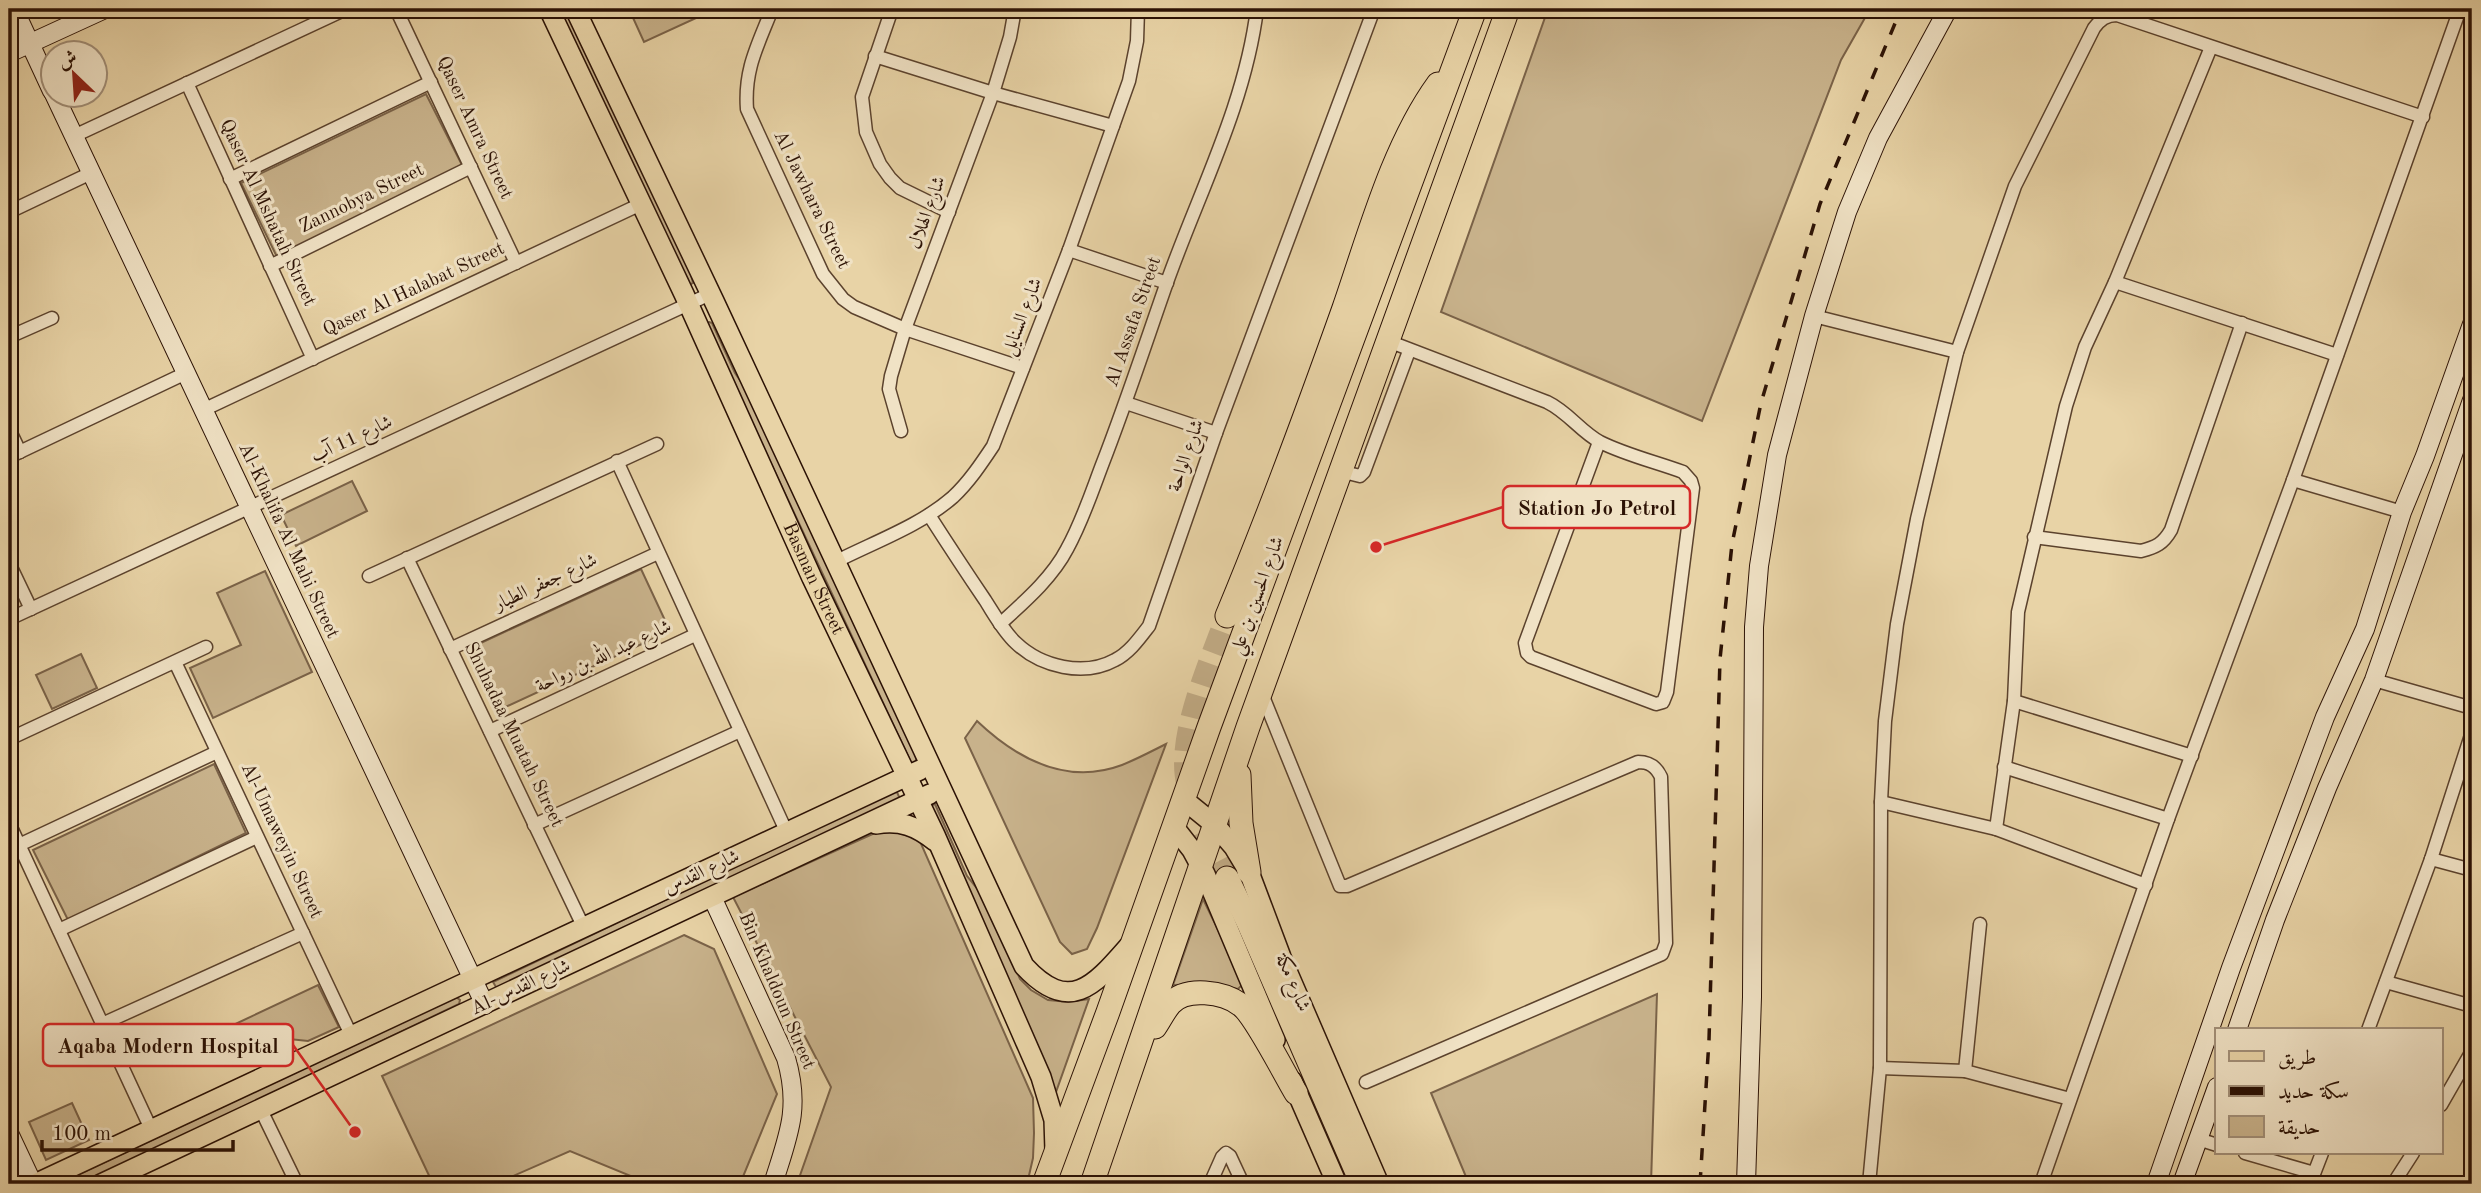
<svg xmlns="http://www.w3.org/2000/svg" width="2481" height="1193" viewBox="0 0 2481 1193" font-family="'Old Standard TT',Amiri,serif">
	<rect width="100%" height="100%" fill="#e8d3a6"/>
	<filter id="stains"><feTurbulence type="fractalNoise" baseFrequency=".00286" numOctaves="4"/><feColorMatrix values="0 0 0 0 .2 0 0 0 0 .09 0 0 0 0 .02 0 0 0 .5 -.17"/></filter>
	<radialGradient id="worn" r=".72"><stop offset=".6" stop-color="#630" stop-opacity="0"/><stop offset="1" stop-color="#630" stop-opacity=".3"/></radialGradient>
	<g fill="#c8b28b" stroke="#7a6248" stroke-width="2">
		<polygon points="557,9 567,9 690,270 693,283 689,285"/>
		<polygon points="629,9 705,9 707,13 644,42"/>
		<polygon points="1548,9 1870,9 1841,60 1702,421 1441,312"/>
		<polygon points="426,94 463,167 277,257 241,183"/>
		<polygon points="709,322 712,323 735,373 744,386 915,752 917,765 915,771 708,329 706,324"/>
		<polygon points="352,481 367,511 296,546 281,515"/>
		<polygon points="641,569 670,631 499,710 470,648"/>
		<polygon points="265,571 312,672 213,718 190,668 241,645 217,593"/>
		<polygon points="81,654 97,688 52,709 36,675"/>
		<path d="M977 721C1017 759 1066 786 1122 765 1137 759 1152 751 1166 744L1097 928 1087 949 1072 954 1060 942 965 738Z"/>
		<polygon points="214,764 246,833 68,920 33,850"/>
		<polygon points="896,790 901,801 499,992 493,982"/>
		<polygon points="935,804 967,876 984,897 1020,979 1031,990 1048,1000 1069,1002 1089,999 1056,1092 930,806"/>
		<polygon points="877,832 896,832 919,839 1033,1098 1034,1133 1033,1158 1027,1184 797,1184 831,1087 733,897"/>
		<polygon points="1203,899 1244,983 1238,989 1213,984 1173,985"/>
		<polygon points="684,935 714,949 777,1094 740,1184 650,1184 570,1151 495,1184 433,1184 382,1076"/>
		<polygon points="318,985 339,1027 308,1041 289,1039 245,1059 229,1027"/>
		<polygon points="1657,994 1651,1184 1469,1184 1431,1093"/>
		<polygon points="456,997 460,1000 459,1004 82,1184 58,1184"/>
		<polygon points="72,1103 89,1140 46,1160 29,1122"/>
	</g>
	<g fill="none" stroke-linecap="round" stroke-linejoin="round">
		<g stroke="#c2ac86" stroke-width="23" stroke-dasharray="23 11" stroke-linecap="butt">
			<path d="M1188 785C1176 737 1211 662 1227 616"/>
			<polyline points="1203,831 1227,878"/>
		</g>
		<g stroke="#5b422d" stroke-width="15">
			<g id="street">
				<polyline points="396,9 516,263"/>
				<path d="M772 9C758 45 744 69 747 109L823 274 843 299 854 307 905 329 1023 368"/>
				<polyline points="892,9 862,97 866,132 880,164 890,178 900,188 949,212"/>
				<polyline points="875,56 993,93 1113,126"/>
				<polyline points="187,83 313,359"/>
				<polyline points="74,136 346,9"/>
				<polyline points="230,179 431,82"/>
				<polyline points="9,212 91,173"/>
				<polyline points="1069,250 1167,283"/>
				<polyline points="270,266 471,167"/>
				<polyline points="2115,282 2337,355"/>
				<polyline points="1814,316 1957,352"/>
				<polyline points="9,337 52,318"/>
				<path d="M1388 341 1547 402C1568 412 1580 431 1600 442 1626 455 1656 462 1683 472L1691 481 1693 488 1667 692 1663 702 1656 704 1531 657 1527 653 1525 643 1599 442"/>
				<polyline points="1126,403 1216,433"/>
				<polyline points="203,410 641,204"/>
				<polyline points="9,429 20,452"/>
				<polyline points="901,431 889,389 891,376 905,329 993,93 1010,37 1015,9"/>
				<polyline points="9,457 186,373"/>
				<polyline points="617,461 787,833"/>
				<polyline points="1340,471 1360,476 1364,472 1409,351"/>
				<polyline points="2293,480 2402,512"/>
				<path d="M929 515C947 543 966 572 985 600 994 614 1003 631 1016 643 1041 667 1084 677 1115 660 1129 653 1139 639 1149 626L1216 433 1374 9"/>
				<path d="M2034 537 2141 551C2156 547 2163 544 2171 530L2242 323"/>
				<polyline points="407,558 584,928"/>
				<path d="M835 562C874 542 920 526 953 497 969 482 981 464 993 446L1069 250 1129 81 1137 41 1138 9"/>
				<polyline points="9,563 31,609"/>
				<polyline points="369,576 657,444"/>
				<polyline points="9,619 710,294"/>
				<path d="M1000 624C1024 602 1052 578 1067 549 1082 522 1091 494 1102 465 1125 406 1145 345 1166 285 1198 194 1245 106 1257 9"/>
				<polyline points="450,649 658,553"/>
				<polyline points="175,662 352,1037"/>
				<polyline points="2374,680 2472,708"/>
				<path d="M1262 694 1340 886H1347L1638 762C1649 762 1656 766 1661 777L1666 943 1662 954 1366 1082"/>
				<polyline points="2014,701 2192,756"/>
				<polyline points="490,731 695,635"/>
				<polyline points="9,739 206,647"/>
				<polyline points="2004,767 2168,819"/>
				<polyline points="1881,802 1996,829 2146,885"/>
				<polyline points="9,823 151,1129"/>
				<polyline points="534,825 740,731"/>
				<polyline points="1996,829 2014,701 2018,612 2066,406 2085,347 2115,282 2211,47"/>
				<polyline points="19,845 217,752"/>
				<polyline points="2431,859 2472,870"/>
				<polyline points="59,930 257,837"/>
				<polyline points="2386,982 2472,1006"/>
				<polyline points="102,1024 303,933"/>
				<polyline points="2368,1030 2431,859 2472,732"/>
				<polyline points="1880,1068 1965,1071 2070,1099"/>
				<polyline points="1965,1071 1980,924"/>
				<polyline points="2441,1105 2472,1051"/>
				<polyline points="261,1110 297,1184"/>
				<polyline points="2198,1139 2217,1145"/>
				<polyline points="2245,1153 2314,1173"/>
				<polyline points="1210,1184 1222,1157 1226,1153 1230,1156 1243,1184"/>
				<path d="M1869 1184 1880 1068 1881 802 1885 721 1897 624 1917 519 1957 352 2015 186 2094 28C2100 20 2106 15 2117 15L2423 117"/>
				<polyline points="2041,1184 2168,819 2293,480 2460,9"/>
				<polyline points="2310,1184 2322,1153"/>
				<polyline points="2393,1184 2413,1153"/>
			</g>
		</g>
		<g stroke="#2c1205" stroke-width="20">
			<g id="secondary">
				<polyline points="14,9 52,91"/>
				<polyline points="9,53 105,9"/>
				<polyline points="54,94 485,1005"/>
				<path d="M712 897 786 1058C801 1109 788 1136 773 1184"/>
				<polyline points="2237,1030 2275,920 2327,788 2374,680 2472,400"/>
				<polyline points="9,1133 33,1184"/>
				<polyline points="1746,1184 1752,997 1754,627 1759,566 1777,455 1814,316 1847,212 1878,138 1948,9"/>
				<polyline points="2156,1184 2231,968 2325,717 2365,629 2402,512 2425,456 2472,324"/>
				<polyline points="2182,1184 2217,1087"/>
			</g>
		</g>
		<g stroke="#2c1205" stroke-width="22">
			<g id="primary">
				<path id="s1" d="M549 9 684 294 812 578 935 835 1041 1077 1054 1120 1055 1151"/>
				<path d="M575 9 714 301 1024 966C1069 1015 1094 986 1128 947"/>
				<polyline points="1183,799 1215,825 1234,847 1249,872 1281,957 1379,1184"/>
				<path d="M876 824C901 820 916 826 935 841"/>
				<polyline points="1174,827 1192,850 1205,874 1275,1040"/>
				<polyline points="1292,1081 1337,1184"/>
				<polyline points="35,1184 920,770"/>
				<polyline points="101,1184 930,794"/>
			</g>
		</g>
		<g stroke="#2c1205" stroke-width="25">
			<g id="highway">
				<path d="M1227 616C1269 515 1307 412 1344 308 1369 236 1393 146 1438 84"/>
				<polyline points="1239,775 1241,823 1249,872"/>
				<polyline points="1227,878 1248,922 1362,1184"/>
				<path d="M1155 1027C1160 1020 1164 1011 1170 1004 1186 986 1224 992 1241 1005 1255 1015 1285 1075 1296 1093"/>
				<polyline points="1044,1184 1108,1012 1209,727 1475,9"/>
				<polyline points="1092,1184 1248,727 1508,9"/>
			</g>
		</g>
		<use href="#street" stroke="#f0e2c5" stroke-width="12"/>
		<use href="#secondary" stroke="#f0e2c5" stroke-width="18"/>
		<use href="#primary" stroke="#e8d3a6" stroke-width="19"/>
		<use href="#highway" stroke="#e8d3a6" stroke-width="23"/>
		<polyline stroke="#2c1205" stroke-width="3.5" stroke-dasharray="12 12" stroke-linecap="butt" points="1700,1184 1709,1040 1720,659 1732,544 1761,403 1820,204 1901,9"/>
	</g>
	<g text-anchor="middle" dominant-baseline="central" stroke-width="6" stroke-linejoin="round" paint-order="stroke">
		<g font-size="19" fill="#2c1205" stroke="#f0e2c5">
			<text transform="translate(474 128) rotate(65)">Qaser Amra Street</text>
			<text transform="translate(362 199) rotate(-26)">Zannobya Street</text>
			<text transform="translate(811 200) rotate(64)">Al Jawhara Street</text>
			<text transform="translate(267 213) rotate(65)">Qaser Al Mshatah Street</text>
			<text transform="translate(928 213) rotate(-70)">شارع الهلال</text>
			<text transform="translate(414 290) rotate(-25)">Qaser Al Halabat Street</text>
			<text transform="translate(1023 317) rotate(-69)">شارع السنايل</text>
			<text transform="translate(1134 322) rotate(-71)">Al Assafa Street</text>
			<text transform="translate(352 440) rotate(-25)">شارع 11 آب</text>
			<text transform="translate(1187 456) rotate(-71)">شارع الواحة</text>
			<text transform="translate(288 541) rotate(65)">Al-Khalifa Al Mahi Street</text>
			<text stroke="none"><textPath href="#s1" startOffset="628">Basman Street</textPath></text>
			<text transform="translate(546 583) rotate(-25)">شارع جعفر الطيار</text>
			<text transform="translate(1258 596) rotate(-70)">شارع الحسين بن علي</text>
			<text transform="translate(604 657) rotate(-25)">شارع عبد الله بن رواحة</text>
			<text transform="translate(513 735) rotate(64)">Shuhadaa Muatah Street</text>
			<text transform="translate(281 841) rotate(65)">Al-Umaweyin Street</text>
			<text transform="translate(702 873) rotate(-25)">شارع القدس</text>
			<text transform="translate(1292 983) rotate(67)">شارع مكة</text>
			<text transform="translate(521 988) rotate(-25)">Al-شارع القدس</text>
			<text transform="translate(776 991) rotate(67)">Bin Khaldoun Street</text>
		</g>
	</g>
	<path fill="none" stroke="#d62828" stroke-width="2.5" d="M1376 547L1503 507M355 1132L293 1045"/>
	<g fill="#d62828" stroke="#f0e2c5" stroke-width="2.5">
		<circle cx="1376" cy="547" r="7"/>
		<circle cx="355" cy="1132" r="7"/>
	</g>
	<g fill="#f0e2c5" stroke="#d62828" stroke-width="2.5">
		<rect x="1503" y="486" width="187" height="42" rx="7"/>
		<rect x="43" y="1024" width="250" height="42" rx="7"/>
	</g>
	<g font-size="21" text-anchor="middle" font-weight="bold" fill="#2c1205">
		<text x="1597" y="515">Station Jo Petrol</text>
		<text x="168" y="1053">Aqaba Modern Hospital</text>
	</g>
	<rect width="2481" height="1193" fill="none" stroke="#e8d3a6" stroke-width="35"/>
	<rect x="10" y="10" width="2460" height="1172" fill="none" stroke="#2c1205" stroke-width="3.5"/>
	<rect x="18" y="18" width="2446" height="1158" fill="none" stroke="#2c1205" stroke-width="2"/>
	<rect x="2215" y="1028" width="228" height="126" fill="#f0e2c5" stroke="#a28f78" stroke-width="2"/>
	<rect x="2229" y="1051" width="35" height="10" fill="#e8d3a6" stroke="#a28f78" stroke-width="2"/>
	<text x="2278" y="1064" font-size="21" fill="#2c1205">طريق</text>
	<rect x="2229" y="1086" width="35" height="10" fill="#2c1205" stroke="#a28f78" stroke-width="2"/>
	<text x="2278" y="1098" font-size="21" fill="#2c1205">سكة حديد</text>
	<rect x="2229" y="1116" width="35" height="21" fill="#c8b28b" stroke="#a28f78" stroke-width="2"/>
	<text x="2278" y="1134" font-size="21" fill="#2c1205">حديقة</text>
	<g transform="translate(74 74) rotate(335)"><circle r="33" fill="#f0e2c5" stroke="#a28f78" stroke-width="2"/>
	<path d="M0-5L12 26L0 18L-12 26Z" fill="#8f2418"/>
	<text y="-10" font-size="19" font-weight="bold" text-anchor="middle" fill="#2c1205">ش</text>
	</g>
	<path d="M42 1140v10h191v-10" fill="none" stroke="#2c1205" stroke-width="3.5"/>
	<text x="52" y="1140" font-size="21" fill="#2c1205" stroke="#f0e2c5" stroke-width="5" paint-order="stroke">100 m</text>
	<rect width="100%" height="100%" filter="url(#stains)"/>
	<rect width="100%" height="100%" fill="url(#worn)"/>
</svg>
